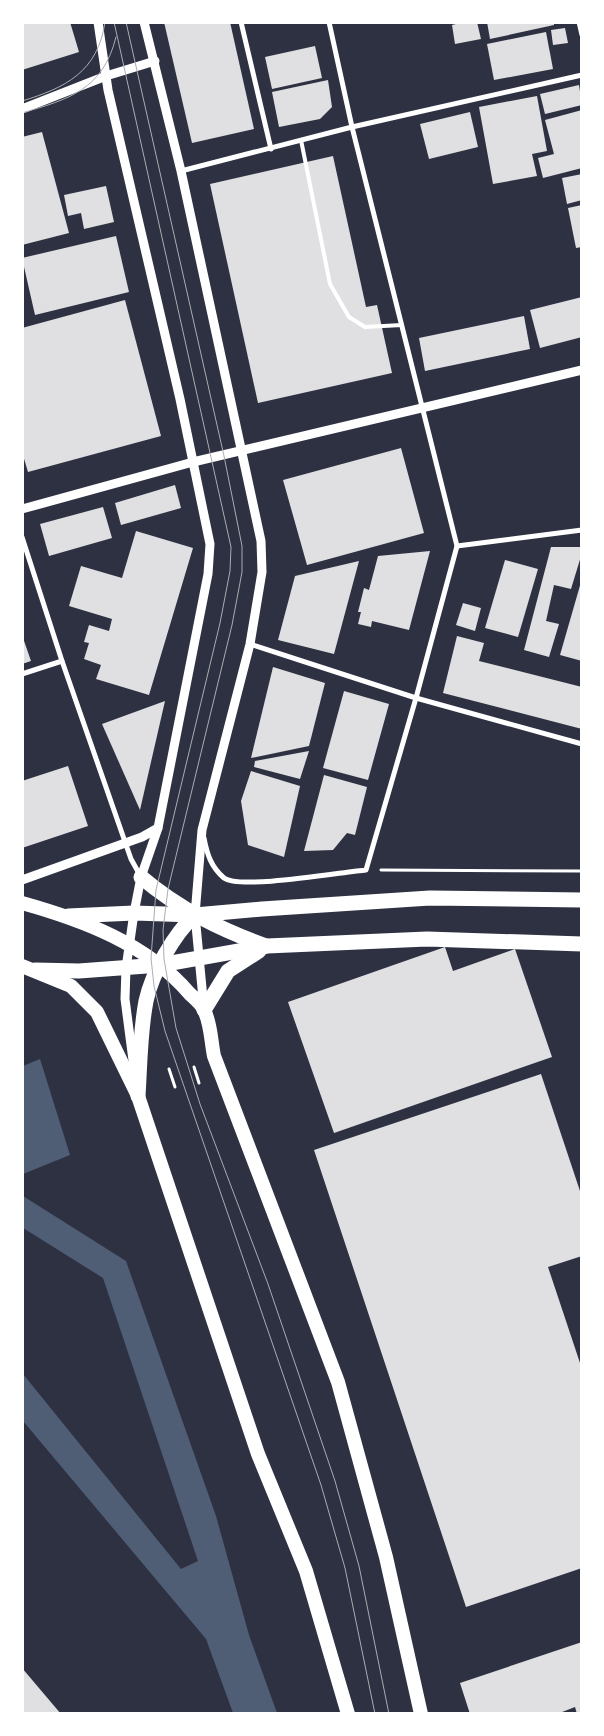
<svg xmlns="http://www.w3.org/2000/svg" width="604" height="1736" viewBox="0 0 604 1736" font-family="Rubik,sans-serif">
	<rect width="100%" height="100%" fill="#2d3142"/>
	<g fill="#4f5d75">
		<polygon points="40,1059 70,1155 23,1174 23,1066"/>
		<polygon points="23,1196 126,1261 216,1516 249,1635 277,1713 233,1713 206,1639 23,1421 23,1374 181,1569 198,1561 103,1278 23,1228"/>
	</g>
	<g fill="#e0e0e3">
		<polygon points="22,22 70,22 79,52 22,70"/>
		<polygon points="164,22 230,22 254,129 192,143"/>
		<polygon points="464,22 477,22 481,39 455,44 452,25"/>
		<polygon points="487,22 554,22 554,25 490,39"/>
		<polygon points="565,28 568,43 553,45 551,30"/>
		<polygon points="546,32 553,69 494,80 487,44"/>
		<polygon points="315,46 322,78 272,89 265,57"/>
		<polygon points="328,80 332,107 320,119 279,127 272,92"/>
		<polygon points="579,85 582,105 545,114 540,94"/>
		<polygon points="537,96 547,151 532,154 537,176 493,184 479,107"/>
		<polygon points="582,110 582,168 543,178 538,158 554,154 545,120"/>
		<polygon points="470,112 478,147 429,159 420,124"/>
		<polygon points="42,132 69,233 22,245 22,137"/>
		<polygon points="333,156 366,307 377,305 392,373 258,403 210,184"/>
		<polygon points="582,174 582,200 567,204 562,178"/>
		<polygon points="106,186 114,222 84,229 81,213 68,216 64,195"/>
		<polygon points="582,205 582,247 576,248 568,208"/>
		<polygon points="116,236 129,292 35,315 22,258"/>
		<polygon points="582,297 582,337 540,348 530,310"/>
		<polygon points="125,300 161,436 28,472 22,452 22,328"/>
		<polygon points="524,316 530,349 425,371 419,338"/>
		<polygon points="401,448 424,533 307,565 283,480"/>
		<polygon points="175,485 181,508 121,525 115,503"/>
		<polygon points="103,507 112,538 49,556 40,524"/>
		<polygon points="136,531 193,548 149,695 96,679 101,665 84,659 89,643 84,642 89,625 109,631 112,619 69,606 81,566 122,578"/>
		<polygon points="551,547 582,547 582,553 571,589 554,585 546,621 559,624 549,657 524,650"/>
		<polygon points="430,551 409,630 372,621 371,627 358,624 361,612 358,612 364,588 369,590 378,556"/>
		<polygon points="505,560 538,569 518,637 485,628"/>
		<polygon points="359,561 334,654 278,640 295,576"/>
		<polygon points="581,582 582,582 582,661 560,655"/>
		<polygon points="463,603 481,608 475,631 456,625"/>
		<polygon points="22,635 31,661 22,664"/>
		<polygon points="457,636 484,643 479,661 582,687 582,729 443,693"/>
		<polygon points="273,667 325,683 309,746 251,758"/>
		<polygon points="344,691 389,704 368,780 323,768"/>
		<polygon points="165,701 140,810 102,724"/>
		<polygon points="309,751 300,779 254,767 255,761"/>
		<polygon points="68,766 88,826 22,848 22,781"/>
		<polygon points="251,771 300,786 284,857 248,845 241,801"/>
		<polygon points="324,775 367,787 355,835 347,833 333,850 304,851"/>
		<polygon points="445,947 453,971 515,949 552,1057 334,1133 288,1002"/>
		<polygon points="541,1074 582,1197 582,1256 548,1267 582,1369 582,1568 466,1607 314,1150"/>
		<polygon points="582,1642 582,1714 577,1714 575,1707 557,1714 470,1714 460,1683"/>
		<polygon points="22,1668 61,1714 22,1714"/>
	</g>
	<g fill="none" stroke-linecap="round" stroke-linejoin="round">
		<g stroke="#fff" stroke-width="3">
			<polyline points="381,870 582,871"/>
			<polyline points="194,1067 199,1083"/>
			<polyline points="169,1069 175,1087"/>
		</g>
		<polyline stroke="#fff" stroke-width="4" points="301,140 330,284 349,317 365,327 402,325"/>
		<g stroke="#fff" stroke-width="5">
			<polyline points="241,22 271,149"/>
			<polyline points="579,22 582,35"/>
			<polyline points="181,171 352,127 582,75"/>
			<polyline points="22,537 62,661 131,859 141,877"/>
			<polyline points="457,546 582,530"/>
			<polyline points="250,644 416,698 582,744"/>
			<polyline points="22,674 62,661"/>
			<path d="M204 838C207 854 211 867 224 878 240 890 342 872 366 870L416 698 457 546 352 127 329 22"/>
		</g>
		<g stroke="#fff" stroke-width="9">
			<polyline points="98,22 108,90 180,399 210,544 208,574 158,828 141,877 134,913 126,968 125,999 134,1068"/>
			<polyline points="144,22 181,171 261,541 262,572 250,644 202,830 195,915 204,1009"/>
			<polyline points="22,109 106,76 155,61"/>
			<polyline points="22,509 193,462 582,370"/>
			<polyline points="22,880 142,837 158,828"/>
		</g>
		<g stroke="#fff" stroke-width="14">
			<path d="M22 903C83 920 147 944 189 993 194 998 202 1004 204 1010 211 1023 211 1042 214 1056L338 1382 386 1557 421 1714"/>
			<polyline points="22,966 71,986 97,1012 138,1096 258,1454 306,1571 348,1714"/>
		</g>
		<g stroke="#fff" stroke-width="15">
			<path d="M141 877C179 909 219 929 266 946"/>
			<polyline points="68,916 134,913 195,915 262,909 430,898 582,900"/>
			<polyline points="35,970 79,971 160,965 267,946 427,939 582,944"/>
			<polyline points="204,1010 228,971 259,951"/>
			<path d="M138 1096C140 1065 140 1032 146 1001 152 973 174 934 195 915"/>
		</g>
		<g stroke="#abadb3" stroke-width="1">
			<polyline points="114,22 231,547 230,571 220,623 156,890 151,958 154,986 165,1031 321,1485 345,1568 375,1714"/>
			<polyline points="126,22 224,456 242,546 242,572 232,625 168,889 163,930 164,959 176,1028 200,1104 268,1284 335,1481 359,1566 389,1714"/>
			<path d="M22 101C65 88 98 72 105 22"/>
			<path d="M22 113C69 99 103 90 116 37"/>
		</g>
	</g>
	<rect width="604" height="1736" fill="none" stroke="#ffffff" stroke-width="48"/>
</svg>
